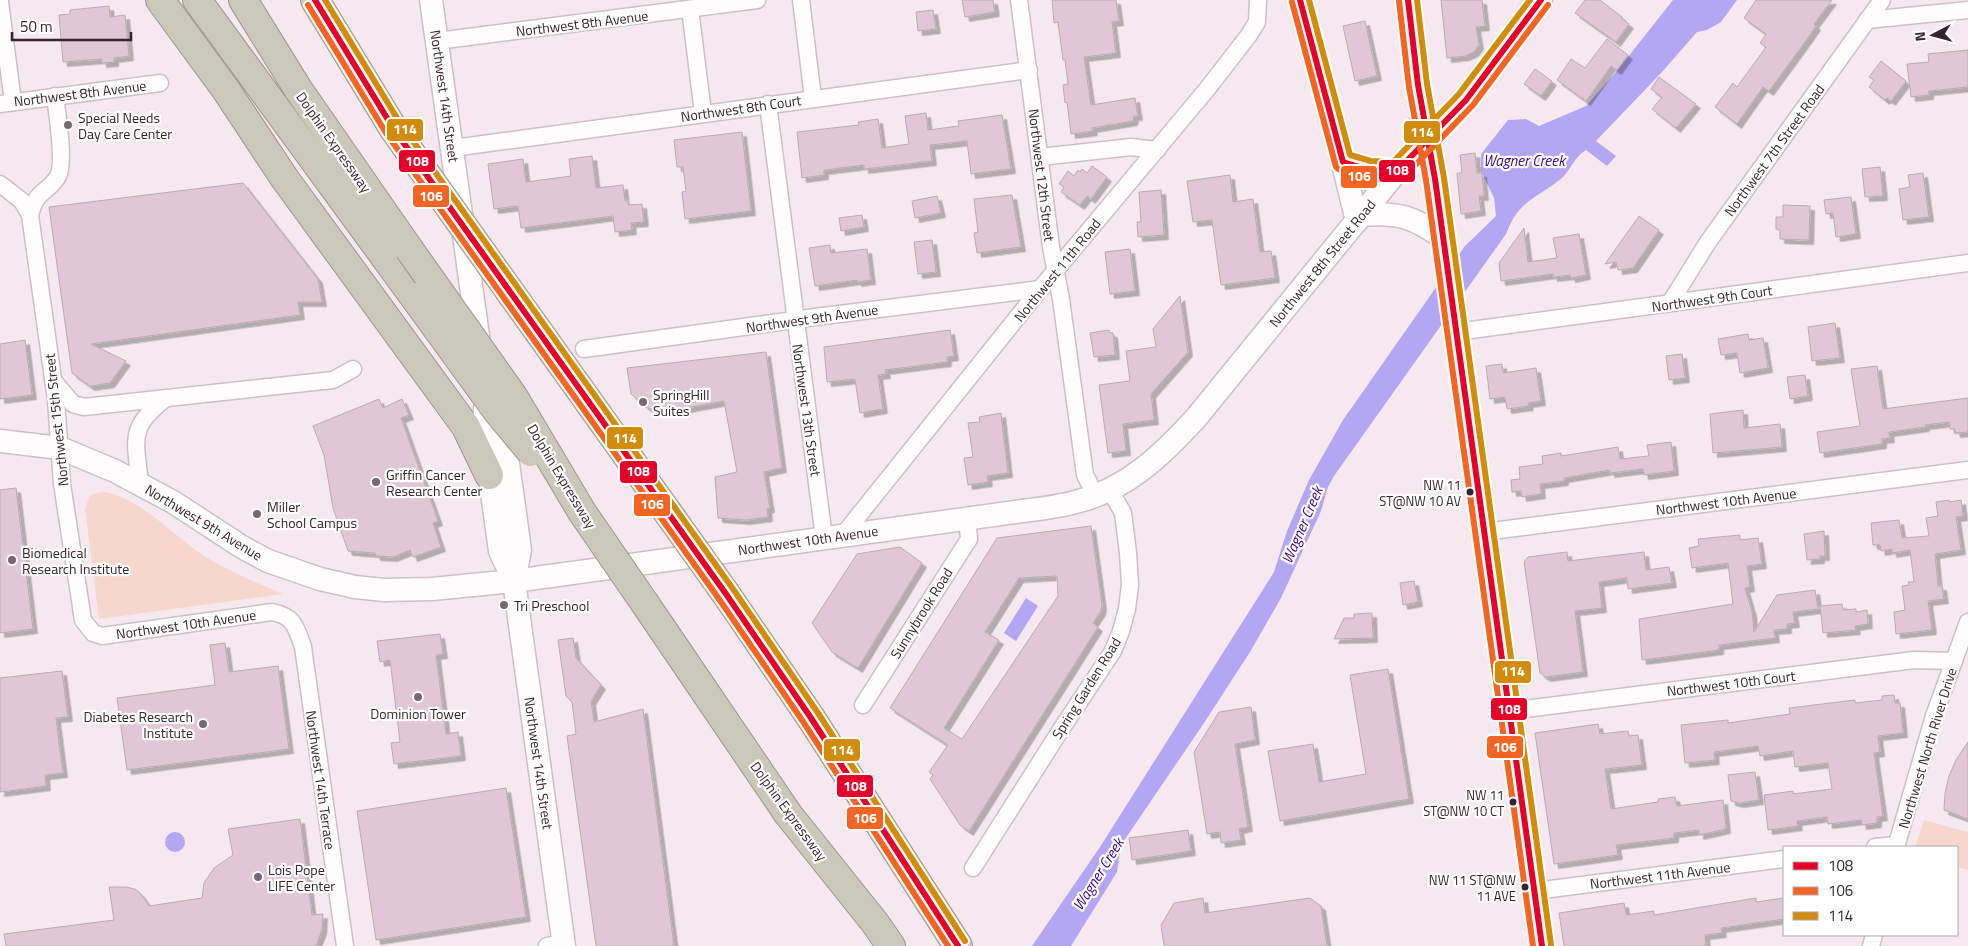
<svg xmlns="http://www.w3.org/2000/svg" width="1968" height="946" viewBox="0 0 1968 946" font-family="'Titillium Web',sans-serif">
	<defs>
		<filter id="shadow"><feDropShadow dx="4.5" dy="4.5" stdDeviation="0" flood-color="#0004"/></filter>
	</defs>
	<rect width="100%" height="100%" fill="#f5e9ef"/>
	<g fill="#f5d7ce">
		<path d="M101 492C135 494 170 532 197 551 223 569 253 581 283 594L99 619 85 509 90 495Z"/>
		<polygon points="1924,820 1968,832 1968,870 1957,867 1957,847 1915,847"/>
	</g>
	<g fill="#b3a6f2">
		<path d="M1673 0H1737L1721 22 1707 30 1697 32 1662 72 1596 141 1616 156 1607 166 1586 150C1574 157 1572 168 1563 177 1549 190 1528 198 1517 213 1512 219 1509 227 1506 234L1334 476 1328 487 1321 511 1281 598 1250 652 1204 723 1121 845 1117 872 1071 946H1032L1100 847 1274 572 1287 531 1309 480 1343 420 1465 246 1496 216 1494 198 1481 171V154L1508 120 1526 119 1539 126 1586 106 1616 72Z"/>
		<polygon points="1026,598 1038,606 1016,641 1004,633"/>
		<circle cx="175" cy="842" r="10"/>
	</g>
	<g fill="#e1c6d5" stroke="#b9abb2" fill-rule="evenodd" filter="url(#shadow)">
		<polygon points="962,0 993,0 995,12 965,17"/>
		<polygon points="1052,0 1116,0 1119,21 1112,22 1116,53 1084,57 1091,105 1135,98 1138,116 1134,116 1133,121 1092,128 1093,131 1071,134 1067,102 1065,103 1063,85 1068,84 1065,60 1063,60 1058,22 1054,23"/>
		<polygon points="1441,0 1482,0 1485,26 1476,27 1479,45 1474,52 1465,56 1447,58"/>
		<polygon points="1585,0 1600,0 1622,17 1621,18 1629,24 1616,42 1575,13"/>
		<polygon points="1756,0 1832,0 1814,24 1816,26 1802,46 1769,91 1763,87 1737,124 1715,107 1733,83 1737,87 1766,47 1760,43 1766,34 1744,18"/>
		<polygon points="109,6 110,17 125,15 129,56 114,58 114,62 102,63 102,59 63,62 59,15 70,14 70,10"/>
		<polygon points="933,10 936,29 918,31 916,12"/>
		<polygon points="1365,21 1377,76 1355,81 1343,26"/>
		<polygon points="1607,39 1628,55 1617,70 1611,66 1586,101 1557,80 1571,59 1585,68"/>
		<polygon points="1968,50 1968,87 1929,91 1929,95 1911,97 1907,64 1929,62 1928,54"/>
		<polygon points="1881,61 1906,81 1891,101 1887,98 1885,100 1869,87 1874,80 1869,77"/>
		<polygon points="1535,69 1552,81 1541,96 1524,84"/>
		<polygon points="1659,77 1696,104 1676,128 1652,109 1662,97 1651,89"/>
		<polygon points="926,113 928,130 959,126 958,121 1002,115 1011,169 971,174 967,141 930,145 932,161 864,169 864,165 824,170 824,175 802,178 797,132 859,125 858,122 878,119 882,148 909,144 905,116"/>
		<polygon points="742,132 751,211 685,219 682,192 686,191 683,167 677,167 674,140"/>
		<polygon points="1475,153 1477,173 1482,173 1484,196 1479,196 1481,211 1461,214 1457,173 1462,173 1460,155"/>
		<polygon points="592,156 596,188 623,185 625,201 628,200 628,205 642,204 644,222 631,223 632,230 615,232 613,216 521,228 518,206 494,209 488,164 523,159 526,182 571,176 569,159"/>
		<polygon points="1092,166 1107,177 1091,199 1087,196 1080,205 1061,192 1064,187 1059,184 1068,171 1074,176 1078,170 1080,172 1082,169 1087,173"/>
		<polygon points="1880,167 1883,196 1865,197 1862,169"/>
		<polygon points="1923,173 1929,217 1903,220 1899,189 1910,187 1908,175"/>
		<polygon points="1230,175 1233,202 1253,199 1260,252 1271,251 1275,278 1221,285 1212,220 1193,222 1187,181"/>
		<polygon points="243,183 318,279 322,302 298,302 300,315 91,344 126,361 110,383 90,386 72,373 49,207"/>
		<polygon points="1161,190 1164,235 1138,237 1137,222 1141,222 1139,192"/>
		<polygon points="1012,195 1021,247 977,253 974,233 978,232 974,199"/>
		<polygon points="937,196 941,213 915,218 912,201"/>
		<polygon points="1851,197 1856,234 1836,237 1833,213 1826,214 1824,200"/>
		<polygon points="1783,205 1810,206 1809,240 1780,239 1780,230 1776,229 1776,217 1783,217"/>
		<polygon points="862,215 864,227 841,231 839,218"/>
		<polygon points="1639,216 1659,230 1633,268 1618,270 1616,262 1605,264"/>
		<polygon points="1524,228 1528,262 1557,258 1553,238 1579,234 1586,275 1571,278 1570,275 1553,277 1553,274 1501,281 1499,263"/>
		<polygon points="932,240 936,272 918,274 914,242"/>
		<polygon points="830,245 831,253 867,249 871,280 857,282 857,280 815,286 809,248"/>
		<polygon points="1130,249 1135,291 1110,294 1105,252"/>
		<polygon points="1180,296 1188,352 1151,394 1154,420 1123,424 1126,451 1108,453 1099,385 1130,381 1126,351 1156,347 1153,329"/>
		<polygon points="1835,323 1840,358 1812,361 1808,327"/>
		<polygon points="950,330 954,356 947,357 947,362 885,370 886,374 878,375 883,409 860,413 855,379 827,382 824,347"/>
		<polygon points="1109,330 1110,333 1113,333 1115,355 1094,357 1090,333"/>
		<polygon points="1748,334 1749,340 1763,338 1768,368 1740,373 1737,353 1721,355 1718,339"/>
		<polygon points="25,340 32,395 0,399 0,344"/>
		<polygon points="766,352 782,468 764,472 770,508 767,509 768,517 746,520 718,518 715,477 737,472 724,401 665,412 648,408 631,394 627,368"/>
		<polygon points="1682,354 1685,378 1669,380 1666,356"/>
		<polygon points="1502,364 1503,373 1536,368 1541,401 1528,403 1529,406 1507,409 1505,397 1490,399 1486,366"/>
		<polygon points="1877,366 1883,409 1968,398 1968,432 1956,433 1955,429 1950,429 1949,422 1925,425 1925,427 1889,432 1890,438 1882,439 1882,444 1820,453 1817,432 1860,426 1851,369"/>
		<polygon points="1805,375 1808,396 1790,399 1787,377"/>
		<polygon points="379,399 383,408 402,399 409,415 401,418 438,521 433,523 441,547 413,557 410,550 393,557 376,556 375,553 348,551 333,508 324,455 313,426"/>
		<polygon points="1743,410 1744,428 1780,424 1782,447 1713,453 1710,414"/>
		<polygon points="1001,413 1008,473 987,476 988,482 968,485 964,458 973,457 968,423 980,422 979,417"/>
		<polygon points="1671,442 1674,471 1644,475 1643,469 1610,473 1610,470 1564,478 1564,481 1540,484 1541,494 1522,497 1521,491 1512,492 1511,480 1520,479 1519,467 1543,464 1542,456 1561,453 1561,456 1618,447 1620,459 1649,456 1647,445"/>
		<polygon points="16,488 33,629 0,633 0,490"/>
		<polygon points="1949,500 1949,502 1961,500 1963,516 1956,517 1961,550 1935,554 1938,586 1942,586 1944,599 1928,601 1932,630 1896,634 1894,612 1905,610 1902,586 1909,585 1908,582 1914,582 1910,550 1892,553 1892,549 1881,551 1880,545 1873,545 1871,523 1899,520 1902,538 1929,536 1926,518 1938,516 1936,502"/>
		<path d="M1091 526 1102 605 1101 611 1093 623 1098 627 969 831 960 825 930 779 933 775 929 772 948 745 890 708 997 538ZM1057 576 1058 596 962 739 944 728 999 640 985 632 1019 578Z"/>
		<polygon points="1824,531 1825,556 1820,556 1820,559 1807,560 1804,534"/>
		<polygon points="1740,535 1740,540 1758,538 1762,564 1747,566 1750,587 1745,588 1752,612 1754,632 1777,595 1815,590 1818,609 1793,612 1795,623 1787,624 1787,629 1774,630 1775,638 1719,645 1719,650 1642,660 1639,619 1733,604 1728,563 1692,568 1689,548 1699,546 1698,539"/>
		<polygon points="900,547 922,563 858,668 832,652 812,623 857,554"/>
		<polygon points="1567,552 1568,561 1644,552 1646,570 1669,567 1672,583 1628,589 1627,578 1599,582 1602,608 1575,611 1583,672 1546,677 1540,673 1524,562 1528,557"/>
		<polygon points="1414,581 1418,602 1403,605 1400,583"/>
		<polygon points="1842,604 1843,610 1856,609 1856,612 1867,610 1868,624 1855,626 1856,630 1823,633 1820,606"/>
		<polygon points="1372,613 1373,638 1334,639 1344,618 1354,618 1354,614"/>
		<polygon points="440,634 443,654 436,655 446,734 458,732 461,756 394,764 391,743 400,742 390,660 380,662 377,641"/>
		<polygon points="573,638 576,658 601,685 591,701 594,722 643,709 674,946 596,946 567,736 576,734 572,702 566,696 558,640"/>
		<polygon points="225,643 229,672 278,666 289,749 127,770 117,698 215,685 210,645"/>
		<polygon points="1388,669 1409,799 1280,821 1268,751 1313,744 1319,782 1366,774 1350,675"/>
		<polygon points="62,671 68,717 56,718 63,773 45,775 46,786 0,792 0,678"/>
		<polygon points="1894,695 1895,703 1900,703 1903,733 1878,736 1880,752 1874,753 1883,816 1877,817 1877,823 1862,825 1861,820 1828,824 1827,817 1797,821 1798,826 1768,830 1764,795 1793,791 1793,794 1832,789 1828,763 1795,767 1793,751 1760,756 1758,746 1714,752 1715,760 1685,763 1681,725 1728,720 1728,723 1790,714 1789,708 1855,700 1855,703 1882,700 1882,696"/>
		<polygon points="1251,707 1255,740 1235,744 1248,827 1239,829 1241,840 1221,843 1220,832 1207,834 1194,752 1219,712"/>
		<polygon points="1598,724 1600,734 1628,731 1629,736 1638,735 1642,765 1605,769 1611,809 1658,802 1658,799 1675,797 1677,806 1723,800 1726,829 1699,835 1699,830 1674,833 1674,838 1616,845 1618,855 1554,864 1535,733"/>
		<polygon points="1968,742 1968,819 1944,810 1945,793 1949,776 1956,760"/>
		<polygon points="1755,772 1759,800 1739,803 1731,801 1728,775"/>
		<polygon points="506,788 526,917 376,940 357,811"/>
		<polygon points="300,819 312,915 323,914 322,930 316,946 6,946 4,934 114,920 109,887 126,887 135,889 140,893 149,906 202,898 204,883 214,868 233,855 228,829"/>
		<polygon points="1188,830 1191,851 1132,860 1129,838"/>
		<polygon points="1203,898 1205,913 1310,898 1321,906 1327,946 1164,946 1161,925 1174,903"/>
		<polygon points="1756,898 1756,902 1784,898 1784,919 1721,928 1722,933 1705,935 1706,946 1564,946 1559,913 1624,903 1626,915 1654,911 1654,915"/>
	</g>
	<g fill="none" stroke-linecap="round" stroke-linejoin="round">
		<g stroke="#cdbfc6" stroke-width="19">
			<g id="street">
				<polyline points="801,0 813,98"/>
				<polyline points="1019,0 1051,247 1061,299 1085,475 1096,496"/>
				<polyline points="0,2 13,102"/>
				<polyline points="690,9 703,113"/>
				<polyline points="1867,20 1968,10"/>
				<polyline points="437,41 757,0"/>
				<polyline points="0,104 160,83"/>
				<polyline points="768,104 824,538"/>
				<polyline points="453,148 1029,70"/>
				<polyline points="1040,157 1131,147 1157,150"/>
				<path d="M0 184 22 201 30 215 56 400 62 484 83 620 93 633 102 636 272 612C294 616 296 627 303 647L345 946"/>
				<path d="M30 215C37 189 45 195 57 178 66 166 57 113 55 96"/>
				<polyline points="1670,303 1708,242 1882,0"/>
				<polyline points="1456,332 1968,263"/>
				<polyline points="584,349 815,317 1040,289"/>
				<polyline points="53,380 73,404 84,407 333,380 353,369"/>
				<path d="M140 484C136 441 127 428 165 399"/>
				<polyline points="1484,532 1968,470"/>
				<polyline points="843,535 1040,289 1208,88 1249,35 1257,22 1258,0"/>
				<polyline points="863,705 969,539 967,518"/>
				<polyline points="1509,711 1914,660 1954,661"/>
				<polyline points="1875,847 1897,845"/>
				<polyline points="1896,847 1934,716 1968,622"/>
				<polyline points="973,868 1060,731 1113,651 1121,631 1127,609 1130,585 1128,553 1123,513 1110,490"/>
				<polyline points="1535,891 1784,859"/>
				<polyline points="547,946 564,943"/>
				<polyline points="1871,946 1874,935"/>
			</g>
		</g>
		<g stroke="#cdbfc6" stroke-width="25">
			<g id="secondary">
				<polyline points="431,0 480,350"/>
				<polyline points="1300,0 1328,103 1357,221"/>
				<polyline points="1408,0 1418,85 1435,179 1542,946"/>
				<polyline points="1343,162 1367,171 1397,171"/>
				<path d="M1361 215C1398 212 1415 217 1444 239"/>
				<polyline points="484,386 486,400 483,428 500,551 514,581"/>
				<polyline points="496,416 503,427 520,550 514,581 564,946"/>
				<path d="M0 441 60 448 115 471 173 502 242 547 268 561 320 579 355 587 384 590 432 589 514 581 1030 510C1046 508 1063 506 1079 501 1127 489 1163 454 1196 418L1397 171 1466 100 1541 0"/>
			</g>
		</g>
		<g stroke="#9e9689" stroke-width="30">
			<g id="highway">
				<polyline points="160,0 226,90 285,179 466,427 489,475"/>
				<polyline points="197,0 414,297"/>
				<polyline points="243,0 298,89 409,249"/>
				<polyline points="315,0 393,128"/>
				<polyline points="726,594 811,718 958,946"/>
				<polyline points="646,605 788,814 875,923 891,946"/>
			</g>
		</g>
		<use href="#street" stroke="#fefcfd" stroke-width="16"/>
		<use href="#secondary" stroke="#fefcfd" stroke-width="22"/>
		<use href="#highway" stroke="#cac8b9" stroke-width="28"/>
		<g stroke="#9e9689" stroke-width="30" stroke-linecap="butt">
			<g id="highway-bridge">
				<polyline points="393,128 726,594"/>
				<polyline points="409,249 513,396 582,512 646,605"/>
				<polyline points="414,297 497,411 531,452"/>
			</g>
		</g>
		<use href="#highway-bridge" stroke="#cac8b9" stroke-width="28"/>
		<g stroke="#fff" stroke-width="10">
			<g id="bus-1">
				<polyline points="315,0 393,128 726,594 811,718 958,946"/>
				<polyline points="1300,0 1343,162 1369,170 1397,171 1466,100 1541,0"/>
				<polyline points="1408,0 1418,85 1435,179 1542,946"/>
			</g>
		</g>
		<g stroke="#fff" stroke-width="10">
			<g id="bus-2">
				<polyline points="1399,1 1409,87 1426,180 1533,946"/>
				<path d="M1292 2 1336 167C1346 177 1389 184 1403 178L1473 105 1548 5"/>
				<polyline points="308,5 386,133 719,599 804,723 948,946"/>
			</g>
		</g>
		<g stroke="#fff" stroke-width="10">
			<g id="bus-3">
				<polyline points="325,0 400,123 733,589 818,713 965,941"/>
				<polyline points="1309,0 1350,155 1371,161 1393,162 1459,94 1530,0"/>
				<polyline points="1417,0 1427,84 1444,178 1551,945"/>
			</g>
		</g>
		<use href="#bus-1" stroke="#e4002b" stroke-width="6"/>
		<use href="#bus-2" stroke="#f26522" stroke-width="6"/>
		<use href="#bus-3" stroke="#d18c09" stroke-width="6"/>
	</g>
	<g fill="#7a6871" stroke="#fff" stroke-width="2">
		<circle cx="68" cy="125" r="5"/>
		<circle cx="643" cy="402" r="5"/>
		<circle cx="376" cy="482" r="5"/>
		<circle cx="257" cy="514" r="5"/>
		<circle cx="12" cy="560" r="5"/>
		<circle cx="504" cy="605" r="5"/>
		<circle cx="418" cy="697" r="5"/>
		<circle cx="203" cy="724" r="5"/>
		<circle cx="258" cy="877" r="5"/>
	</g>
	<g fill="#37232d" stroke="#fff" stroke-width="2">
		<circle cx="1470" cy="492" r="4.5"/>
		<circle cx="1513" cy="802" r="4.5"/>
		<circle cx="1525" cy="887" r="4.5"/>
	</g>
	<g text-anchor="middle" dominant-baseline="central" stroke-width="4.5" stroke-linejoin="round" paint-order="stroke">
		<g font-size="13" fill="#37232d" stroke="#fff" text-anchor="end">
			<text x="1461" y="485">NW 11<tspan x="1461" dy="16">ST@NW 10 AV</tspan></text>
			<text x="1504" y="795">NW 11<tspan x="1504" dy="16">ST@NW 10 CT</tspan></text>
			<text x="1516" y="880">NW 11 ST@NW<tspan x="1516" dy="16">11 AVE</tspan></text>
		</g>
		<g font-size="14" fill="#37232d" stroke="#fff">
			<text transform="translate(582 23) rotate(-7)">Northwest 8th Avenue</text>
			<text transform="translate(80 93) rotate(-7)">Northwest 8th Avenue</text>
			<text transform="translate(445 96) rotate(82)">Northwest 14th Street</text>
			<text transform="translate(741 108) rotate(-8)">Northwest 8th Court</text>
			<text transform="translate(334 142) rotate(55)">Dolphin Expressway</text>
			<text transform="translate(1774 150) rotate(-54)">Northwest 7th Street Road</text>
			<text transform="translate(1042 175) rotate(83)">Northwest 12th Street</text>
			<text transform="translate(1322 263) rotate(-51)">Northwest 8th Street Road</text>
			<text transform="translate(1057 270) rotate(-51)">Northwest 11th Road</text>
			<text transform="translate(1712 298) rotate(-8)">Northwest 9th Court</text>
			<text transform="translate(812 318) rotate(-8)">Northwest 9th Avenue</text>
			<text transform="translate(807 410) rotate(82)">Northwest 13th Street</text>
			<text transform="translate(56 420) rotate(-96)">Northwest 15th Street</text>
			<text transform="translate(562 476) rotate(59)">Dolphin Expressway</text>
			<text transform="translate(1726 501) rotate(-7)">Northwest 10th Avenue</text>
			<text transform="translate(204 522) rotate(31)">Northwest 9th Avenue</text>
			<text transform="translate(808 540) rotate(-8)">Northwest 10th Avenue</text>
			<text transform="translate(921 613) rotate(-58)">Sunnybrook Road</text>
			<text transform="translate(186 624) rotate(-8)">Northwest 10th Avenue</text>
			<text transform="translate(1731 683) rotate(-7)">Northwest 10th Court</text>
			<text transform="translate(1086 688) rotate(-58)">Spring Garden Road</text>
			<text transform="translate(1927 748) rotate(-73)">Northwest North River Drive</text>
			<text transform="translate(539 763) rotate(82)">Northwest 14th Street</text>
			<text transform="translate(321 780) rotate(82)">Northwest 14th Terrace</text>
			<text transform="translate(789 811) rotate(54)">Dolphin Expressway</text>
			<text transform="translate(1660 875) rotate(-7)">Northwest 11th Avenue</text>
		</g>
		<g font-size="14" fill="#37232d" stroke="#fff" text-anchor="start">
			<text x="78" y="117">Special Needs<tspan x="78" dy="16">Day Care Center</tspan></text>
			<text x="653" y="394">SpringHill<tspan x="653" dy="16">Suites</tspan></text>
			<text x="386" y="474">Griffin Cancer<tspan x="386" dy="16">Research Center</tspan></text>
			<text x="267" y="506">Miller<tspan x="267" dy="16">School Campus</tspan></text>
			<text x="22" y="552">Biomedical<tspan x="22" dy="16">Research Institute</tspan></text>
			<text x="514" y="605">Tri Preschool</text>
			<text x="418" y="713" text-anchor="middle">Dominion Tower</text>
			<text x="193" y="716" text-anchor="end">Diabetes Research<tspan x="193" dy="16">Institute</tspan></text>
			<text x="268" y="869">Lois Pope<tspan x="268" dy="16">LIFE Center</tspan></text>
		</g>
		<g font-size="15" font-style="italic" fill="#370288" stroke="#fff">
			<text x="1524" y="160">Wagner Creek</text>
			<text transform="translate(1302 525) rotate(-67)">Wagner Creek</text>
			<text transform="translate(1098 874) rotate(-58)">Wagner Creek</text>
		</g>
	</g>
	<g stroke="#fff" stroke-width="2">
		<rect x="386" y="118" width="38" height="24" rx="5" fill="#d18c09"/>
		<rect x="1403" y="120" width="38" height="24" rx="5" fill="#d18c09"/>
		<rect x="398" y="149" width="38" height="24" rx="5" fill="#e4002b"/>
		<rect x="1378" y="159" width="38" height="24" rx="5" fill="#e4002b"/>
		<rect x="1340" y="165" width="38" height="24" rx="5" fill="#f26522"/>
		<rect x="412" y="184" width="38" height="24" rx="5" fill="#f26522"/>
		<rect x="606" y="426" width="38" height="24" rx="5" fill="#d18c09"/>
		<rect x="619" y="460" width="39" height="24" rx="5" fill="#e4002b"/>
		<rect x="633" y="493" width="38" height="24" rx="5" fill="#f26522"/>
		<rect x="1494" y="660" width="38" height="24" rx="5" fill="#d18c09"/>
		<rect x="1490" y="697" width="38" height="24" rx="5" fill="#e4002b"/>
		<rect x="1486" y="735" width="38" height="24" rx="5" fill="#f26522"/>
		<rect x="823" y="738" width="38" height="24" rx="5" fill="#d18c09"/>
		<rect x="836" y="774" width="38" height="24" rx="5" fill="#e4002b"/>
		<rect x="846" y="806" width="38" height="24" rx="5" fill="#f26522"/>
	</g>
	<g font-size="14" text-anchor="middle" font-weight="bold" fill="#fff">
		<text x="405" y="134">114</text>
		<text x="1422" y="137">114</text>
		<text x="417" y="166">108</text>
		<text x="1397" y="175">108</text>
		<text x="1359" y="181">106</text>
		<text x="431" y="201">106</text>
		<text x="625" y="443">114</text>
		<text x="638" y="476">108</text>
		<text x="652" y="509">106</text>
		<text x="1513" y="676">114</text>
		<text x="1509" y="714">108</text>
		<text x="1505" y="752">106</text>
		<text x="842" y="755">114</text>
		<text x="855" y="791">108</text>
		<text x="865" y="823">106</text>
	</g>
	<rect x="1783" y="846" width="175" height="90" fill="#ffffff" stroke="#afa7ab"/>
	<rect x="1793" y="862" width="25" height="8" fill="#e4002b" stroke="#afa7ab"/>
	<text x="1828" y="871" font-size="15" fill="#37232d">108</text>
	<rect x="1793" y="887" width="25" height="8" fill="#f26522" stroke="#afa7ab"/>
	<text x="1828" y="896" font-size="15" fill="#37232d">106</text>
	<rect x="1793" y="912" width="25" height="8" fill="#d18c09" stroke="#afa7ab"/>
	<text x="1828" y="921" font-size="15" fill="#37232d">114</text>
	<g transform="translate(1933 35) rotate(264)" stroke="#ffffff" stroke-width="4" paint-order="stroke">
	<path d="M0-4L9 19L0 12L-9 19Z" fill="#37232d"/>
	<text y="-8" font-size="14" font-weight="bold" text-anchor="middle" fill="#37232d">N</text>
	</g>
	<path d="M12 32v8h119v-8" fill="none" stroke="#37232d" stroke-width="2.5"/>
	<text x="20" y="32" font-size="15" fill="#37232d" stroke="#ffffff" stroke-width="4" paint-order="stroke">50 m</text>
</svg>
